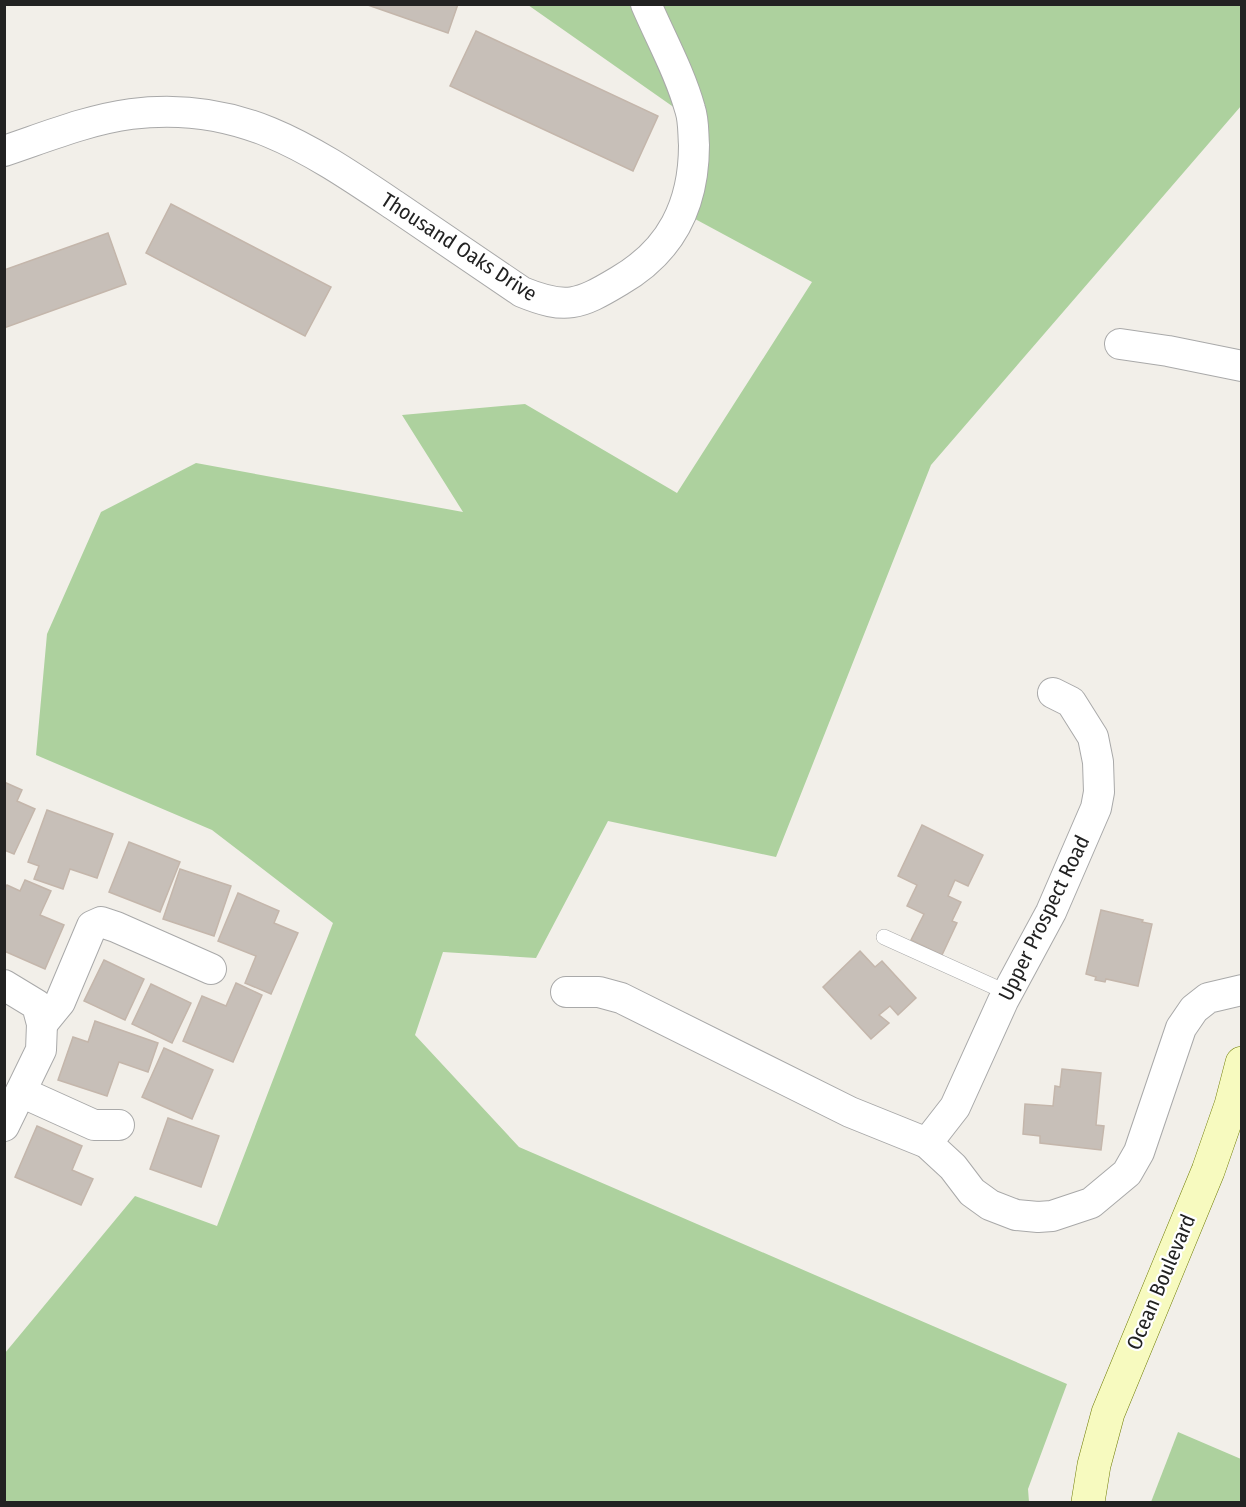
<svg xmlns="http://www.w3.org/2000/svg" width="1246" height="1507" viewBox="0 0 1246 1507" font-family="'Fira Sans Condensed',sans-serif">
	<rect width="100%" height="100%" fill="#f2efe9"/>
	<g fill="#add19e">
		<polygon points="528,5 1241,5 1241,106 931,465 776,857 608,821 536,958 443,952 415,1035 519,1147 1067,1384 1028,1489 1029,1502 5,1502 5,1353 135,1196 217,1226 333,923 212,830 36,755 47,634 101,512 196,463 463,512 402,415 525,404 677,493 812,282 684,213 702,127"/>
		<polygon points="1178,1432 1241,1459 1241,1502 1151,1502"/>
	</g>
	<g fill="#c7bfb8" stroke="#c4b6ab" stroke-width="1.5">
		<polygon points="365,4 458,4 448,33"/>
		<polygon points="476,31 658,116 633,171 450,86"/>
		<polygon points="171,204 331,287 305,336 146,253"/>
		<polygon points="108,233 126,284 4,328 4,270"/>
		<polygon points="4,782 22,790 17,801 35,809 14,854 4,850"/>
		<polygon points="47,810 113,834 97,878 70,869 63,889 34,879 39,866 28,862"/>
		<polygon points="922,825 983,855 968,886 955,880 948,896 961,902 952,921 957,923 942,955 911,940 924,914 907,906 917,885 898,876"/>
		<polygon points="129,842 180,862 160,912 109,892"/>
		<polygon points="180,869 231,886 214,936 163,919"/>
		<polygon points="25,880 51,891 40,915 64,925 45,969 4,951 4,890 7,885 20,891"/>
		<polygon points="238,893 279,911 274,923 298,933 271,994 245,983 256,956 218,941"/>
		<polygon points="1101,910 1143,920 1142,922 1152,924 1138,986 1106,979 1105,982 1095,980 1096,977 1086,974"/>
		<polygon points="860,951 875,967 882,961 916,998 898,1015 890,1006 879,1015 889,1023 871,1039 823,987"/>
		<polygon points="104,960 144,979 125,1020 84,1001"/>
		<polygon points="236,983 262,995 233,1062 183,1041 202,996 226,1006"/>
		<polygon points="151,984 191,1003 172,1043 132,1024"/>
		<polygon points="95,1021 158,1043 148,1072 119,1062 107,1096 58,1080 73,1037 88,1042"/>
		<polygon points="164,1048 213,1070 192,1119 142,1097"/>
		<polygon points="1062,1069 1101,1073 1096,1125 1104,1126 1101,1150 1040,1143 1040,1136 1023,1134 1025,1104 1053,1106 1055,1086 1060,1087"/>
		<polygon points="168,1118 219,1136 201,1187 150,1169"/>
		<polygon points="37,1126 82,1146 72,1170 93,1179 81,1205 15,1177"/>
	</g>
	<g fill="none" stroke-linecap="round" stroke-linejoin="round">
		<g stroke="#a9a9a9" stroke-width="16">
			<polyline id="lane" points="884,937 1008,993"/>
		</g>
		<g stroke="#a9a9a9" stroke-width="32">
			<g id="street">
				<path d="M4 151C46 137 87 120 131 114 239 100 309 148 394 205 436 234 479 263 522 292 566 310 579 305 619 281 671 251 694 205 694 145 693 133 694 121 690 109 680 73 661 39 646 4"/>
				<polyline points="1120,344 1168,351 1242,366"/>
				<polyline points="4,985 37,1005 42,1024 41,1050 4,1126"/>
				<polyline points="566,992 599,992 621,998 850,1112 927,1143 953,1167 972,1192 990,1205 1016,1215 1038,1217 1052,1216 1091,1203 1127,1173 1139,1152 1181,1028 1194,1009 1208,998 1242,990"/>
				<polyline points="42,1024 60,1002 92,926 101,922 116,927 211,969"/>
				<polyline points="21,1092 94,1125 119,1125"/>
				<polyline points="927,1143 955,1107 1003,1001 1051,912 1096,808 1099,792 1098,762 1093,737 1071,702 1053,693"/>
			</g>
		</g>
		<g stroke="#707d05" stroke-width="34">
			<polyline id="secondary" points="1088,1502 1094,1465 1108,1413 1208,1171 1231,1105 1242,1063"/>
		</g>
		<use href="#lane" stroke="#fff" stroke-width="15"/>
		<use href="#street" stroke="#fff" stroke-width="30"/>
		<use href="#secondary" stroke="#f7fabf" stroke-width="33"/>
	</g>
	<g text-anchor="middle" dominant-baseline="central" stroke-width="4.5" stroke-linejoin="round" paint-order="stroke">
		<g font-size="21" fill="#222" stroke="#fff">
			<text transform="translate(459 247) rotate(33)">Thousand Oaks Drive</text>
			<text transform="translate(1044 918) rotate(-64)">Upper Prospect Road</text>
			<text transform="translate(1161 1282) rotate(-67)">Ocean Boulevard</text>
		</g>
	</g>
	<rect width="1246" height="1507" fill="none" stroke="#222222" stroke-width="12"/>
</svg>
